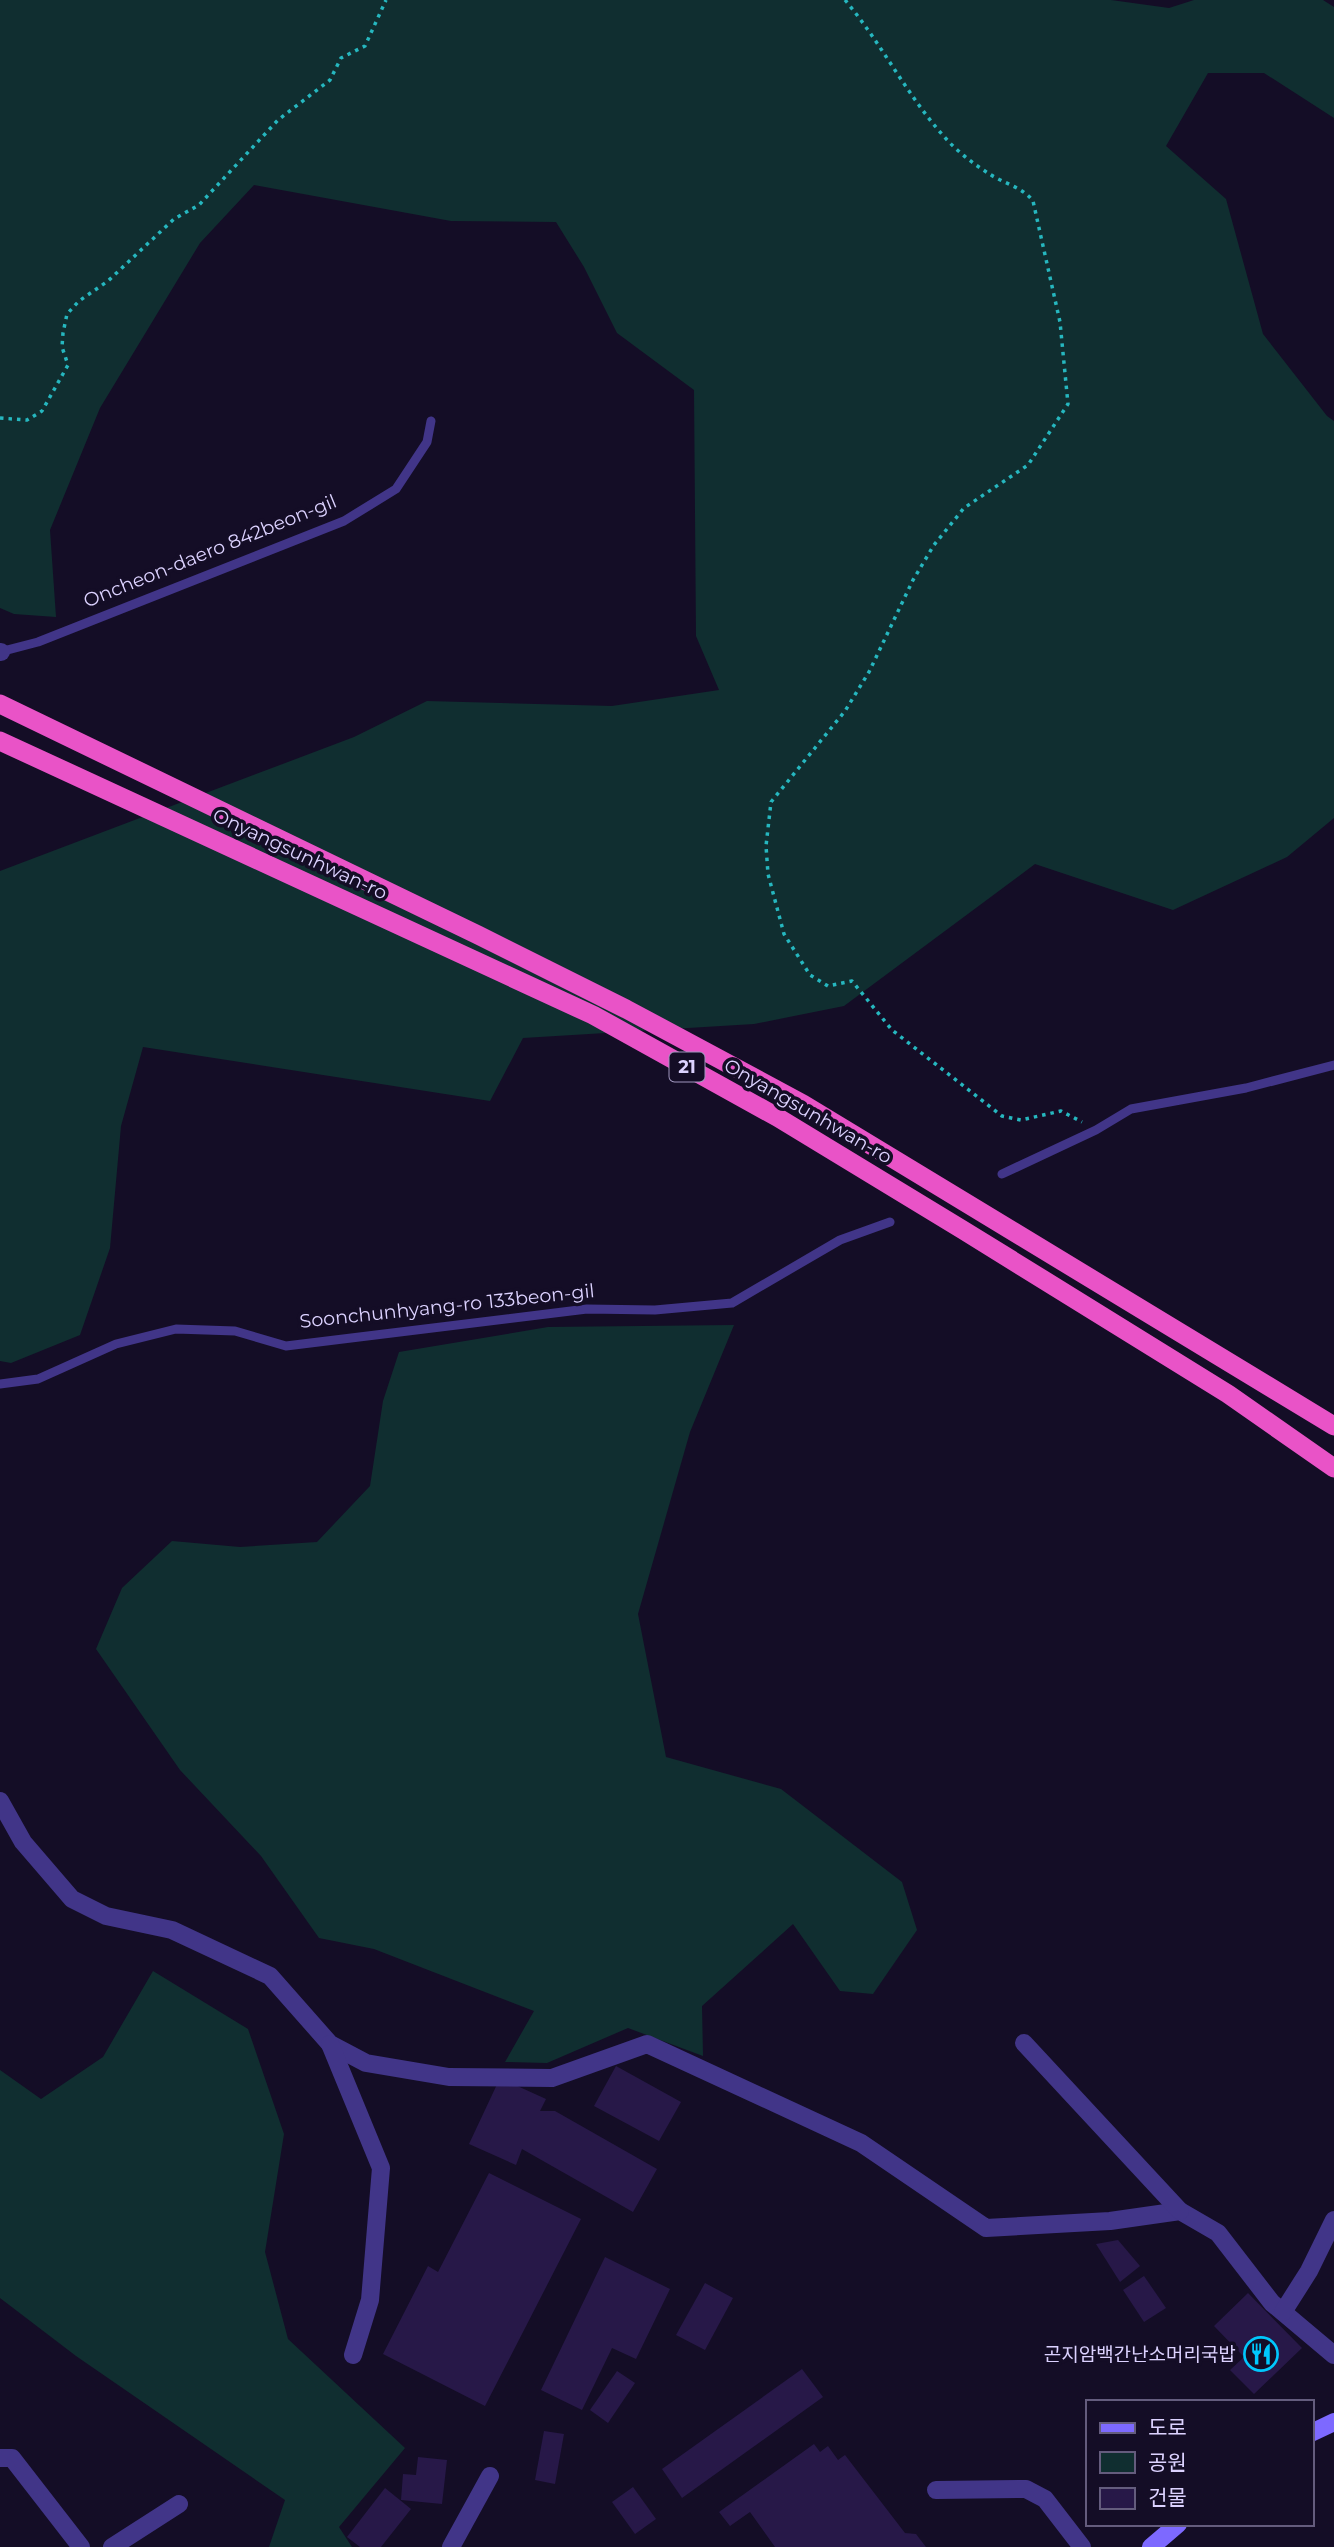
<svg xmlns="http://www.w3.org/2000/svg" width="1334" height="2547" viewBox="0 0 1334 2547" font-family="Montserrat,'Noto Sans KR',sans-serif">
	<rect width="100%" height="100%" fill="#140d26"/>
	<g fill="#102e30">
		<polygon points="0,0 1111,0 1169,8 1194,0 1323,0 1334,7 1334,118 1264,73 1208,73 1166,146 1226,199 1263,334 1327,416 1334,421 1334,818 1287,857 1173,910 1035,864 844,1006 754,1024 523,1038 490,1101 143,1047 121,1126 110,1248 80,1335 11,1363 0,1361 0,871 354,737 427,701 612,706 719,690 696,636 694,390 617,333 584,267 556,222 451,221 254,185 200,243 100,408 50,530 56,617 14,614 0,608"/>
		<polygon points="734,1325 690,1432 638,1614 666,1757 781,1789 902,1882 917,1930 873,1994 840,1991 793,1924 702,2006 703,2056 628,2028 547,2063 505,2062 534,2011 374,1949 319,1938 261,1856 180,1770 96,1649 122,1588 172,1541 240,1547 317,1542 370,1486 383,1401 399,1352 548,1327"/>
		<polygon points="153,1971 248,2029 284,2134 265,2252 288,2339 405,2448 339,2527 352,2547 269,2547 285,2500 76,2356 0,2298 0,2070 41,2099 103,2057"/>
	</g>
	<g fill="#271848">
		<polygon points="616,2066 681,2102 659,2141 594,2106"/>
		<polygon points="500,2078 546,2099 540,2111 555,2111 657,2169 633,2212 522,2149 516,2165 469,2144"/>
		<polygon points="489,2173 581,2219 485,2406 383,2354 428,2266 438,2272"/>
		<polygon points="1118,2240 1140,2266 1120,2282 1096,2244"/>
		<polygon points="605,2257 670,2289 636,2359 612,2348 582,2410 541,2390"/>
		<polygon points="1144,2276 1166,2308 1144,2322 1123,2290"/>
		<polygon points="705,2283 733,2298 705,2350 676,2335"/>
		<polygon points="1248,2293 1302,2348 1254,2394 1230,2370 1244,2357 1214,2326"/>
		<polygon points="802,2369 823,2397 682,2498 662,2469"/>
		<polygon points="617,2371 635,2383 608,2423 590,2410"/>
		<polygon points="544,2431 564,2434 555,2484 535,2480"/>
		<polygon points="814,2444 820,2452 828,2446 838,2460 845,2455 905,2533 916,2534 926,2547 775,2547 750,2512 730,2526 719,2512"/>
		<polygon points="418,2457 447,2460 442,2504 401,2500 403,2474 416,2475"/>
		<polygon points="633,2487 656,2519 635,2534 612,2502"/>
		<polygon points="385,2488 411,2509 381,2547 360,2547 347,2537"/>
	</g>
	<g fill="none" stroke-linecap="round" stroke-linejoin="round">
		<g stroke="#26b7bf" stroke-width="3.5" stroke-dasharray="3.5 5" stroke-linecap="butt">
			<path d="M845 0C883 45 909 100 950 143 961 154 975 165 988 173 1002 183 1023 187 1033 201L1060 322 1068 404 1028 465 964 508 934 545 913 580 869 672 845 711 771 802 766 846 768 874 784 934 810 975 828 986 852 981 892 1030 1002 1116 1021 1120 1061 1111 1082 1122"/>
			<polyline points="0,418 27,420 42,411 68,365 62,347 63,333 67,314 79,301 108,281 174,219 199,205 278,120 330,80 341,58 365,46 386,0"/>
		</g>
		<g stroke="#413588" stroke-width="9">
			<polyline points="0,652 38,642 344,521 396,489 427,442 431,421"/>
			<polyline points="1002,1174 1096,1130 1131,1109 1246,1088 1334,1065"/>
			<polyline points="0,1384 38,1379 116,1344 176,1329 235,1331 286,1346 587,1309 655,1310 732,1303 840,1240 890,1222"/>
		</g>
		<g stroke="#413588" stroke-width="18">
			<polyline points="0,652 1,652"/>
			<polyline points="0,1801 23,1842 72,1899 106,1916 172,1930 270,1976 330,2044 366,2063 449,2077 552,2078 647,2044 861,2143 986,2228 1110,2221 1180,2211 1218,2233 1272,2303 1334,2355"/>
			<polyline points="1024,2043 1180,2211"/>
			<polyline points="330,2044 381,2168 370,2300 353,2355"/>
			<polyline points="1283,2312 1309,2271 1334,2220"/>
			<polyline points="0,2458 12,2458 81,2547"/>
			<polyline points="936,2490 1026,2489 1045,2499 1082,2547"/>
			<polyline points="112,2547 179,2504"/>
			<polyline points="451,2547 490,2476"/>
		</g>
		<g stroke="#7d69ff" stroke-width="18">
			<polyline points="1311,2433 1334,2422"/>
			<polyline points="1151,2547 1178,2524"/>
		</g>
		<g stroke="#e953c7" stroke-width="19">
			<polyline points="0,704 478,935 626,1009 803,1104 1334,1426"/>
			<polyline points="0,741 593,1015 777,1117 963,1230 1228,1394 1334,1468"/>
		</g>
	</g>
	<defs>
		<g id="restaurant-ring" transform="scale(1.75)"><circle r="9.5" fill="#140d26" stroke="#00c8fd" stroke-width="1.5"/><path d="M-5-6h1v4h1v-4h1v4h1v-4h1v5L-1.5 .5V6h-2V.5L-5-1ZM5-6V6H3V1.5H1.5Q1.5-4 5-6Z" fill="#00c8fd"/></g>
	</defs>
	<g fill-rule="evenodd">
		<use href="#restaurant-ring" x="1261" y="2354"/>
	</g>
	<g text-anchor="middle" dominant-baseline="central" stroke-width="7" stroke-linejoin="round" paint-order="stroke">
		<rect fill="#140d26" stroke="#a097be" stroke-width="2" x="669.5" y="1052.5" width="35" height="29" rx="5"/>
		<g font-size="18" font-weight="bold" fill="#dcd2ff">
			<text x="687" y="1067">21</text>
		</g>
		<g font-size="19" fill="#dcd2ff" stroke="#140d26">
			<text transform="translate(210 551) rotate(-22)">Oncheon-daero 842beon-gil</text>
			<text transform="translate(300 854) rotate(25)">Onyangsunhwan-ro</text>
			<text transform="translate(808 1111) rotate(30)">Onyangsunhwan-ro</text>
			<text transform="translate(447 1306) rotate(-6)">Soonchunhyang-ro 133beon-gil</text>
		</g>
		<g font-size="19" fill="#dcd2ff" stroke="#140d26" text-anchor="end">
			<text x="1236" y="2354">곤지암백간난소머리국밥</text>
		</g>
	</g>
	<rect x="1086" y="2400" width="228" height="126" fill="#140d26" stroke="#645c7d" stroke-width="2"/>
	<rect x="1100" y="2423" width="35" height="10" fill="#7d69ff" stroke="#645c7d" stroke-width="2"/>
	<text x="1148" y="2435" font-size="21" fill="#dcd2ff">도로</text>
	<rect x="1100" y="2452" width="35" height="21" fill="#102e30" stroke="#645c7d" stroke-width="2"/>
	<text x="1148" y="2470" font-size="21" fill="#dcd2ff">공원</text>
	<rect x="1100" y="2488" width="35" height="21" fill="#271848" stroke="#645c7d" stroke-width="2"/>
	<text x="1148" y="2505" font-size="21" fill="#dcd2ff">건물</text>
</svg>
